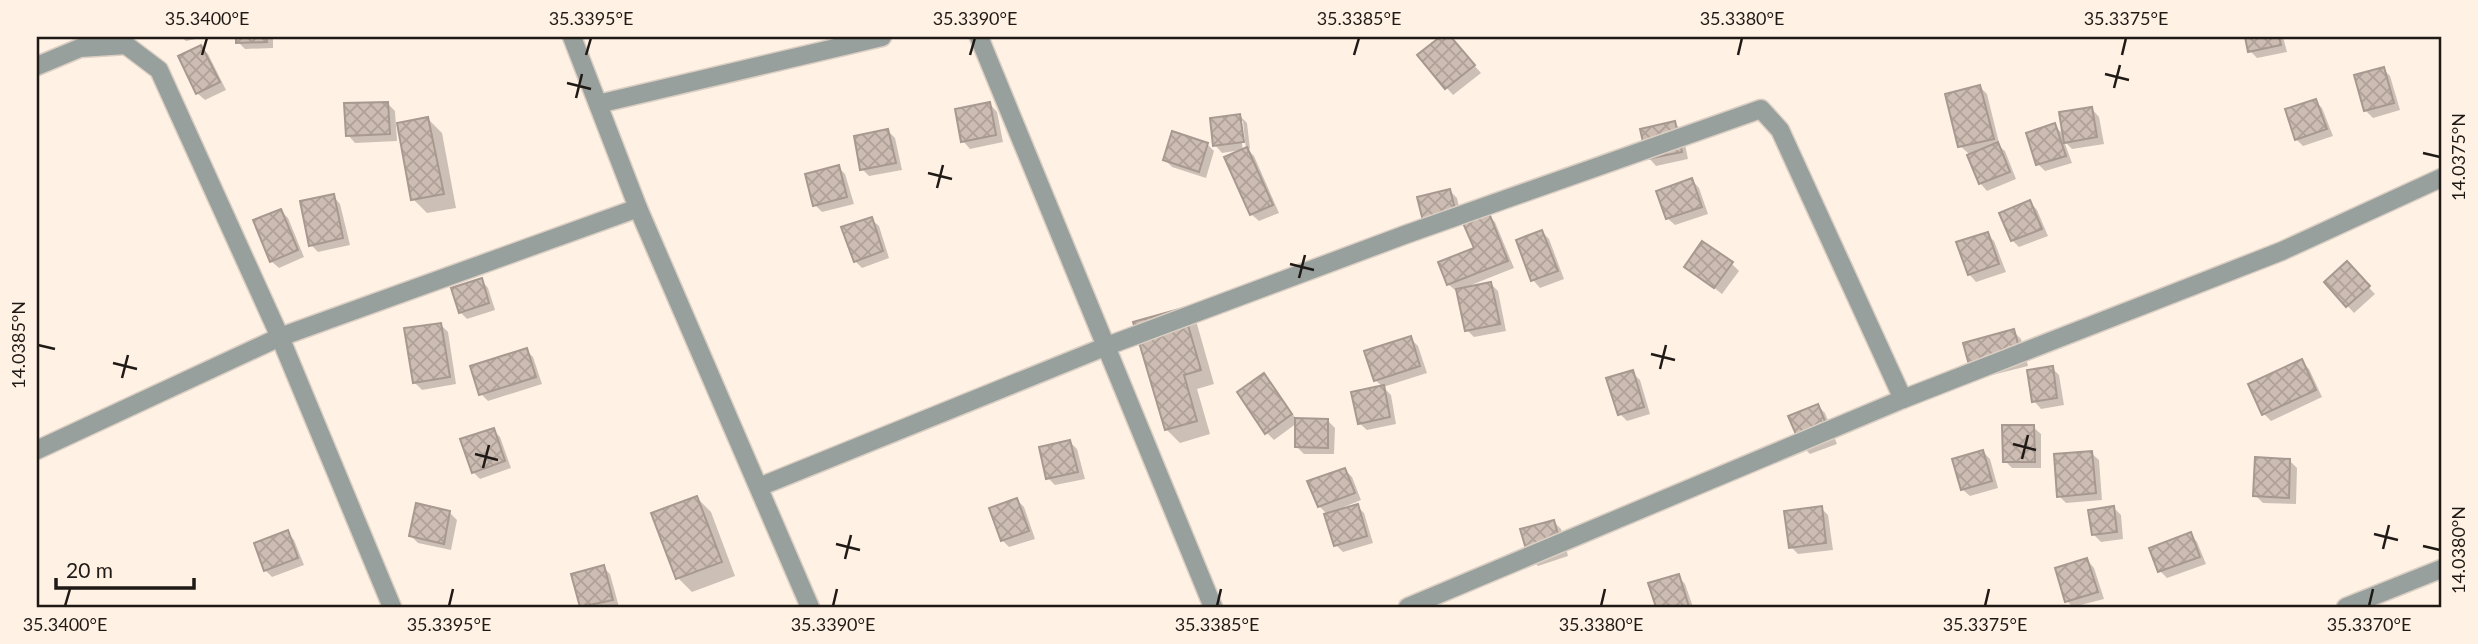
<svg xmlns="http://www.w3.org/2000/svg" width="2478" height="644" viewBox="0 0 2478 644" font-family="Lato,sans-serif">
	<defs>
		<pattern id="building-cross-hatch" width="8" height="8" patternUnits="userSpaceOnUse" patternTransform="scale(1.75)"><rect width="8" height="8" fill="#ccbcb2"/><path d="M0 0l8 8M0 8l8-8" fill="none" stroke="#afa198"/></pattern>
	</defs>
	<rect width="100%" height="100%" fill="#fff1e4"/>
	<g fill="#0003" fill-rule="evenodd">
		<polygon points="181,37 205,37 186,41"/>
		<polygon points="238,37 273,37 273,48 245,49 238,42"/>
		<polygon points="1442,37 1449,37 1481,73 1453,95 1419,56"/>
		<polygon points="2247,37 2283,37 2287,52 2257,58 2250,51"/>
		<polygon points="201,47 208,54 226,90 205,100 197,93"/>
		<polygon points="2383,69 2390,76 2400,110 2373,118 2365,110"/>
		<polygon points="1980,87 1987,94 2000,147 2005,151 2016,179 1987,191 1980,183 1968,153 1960,146"/>
		<polygon points="2315,101 2322,108 2333,136 2303,146 2296,139"/>
		<polygon points="388,104 395,111 397,141 355,143 348,135"/>
		<polygon points="990,104 997,112 1003,142 970,149 963,141"/>
		<polygon points="2092,109 2099,117 2104,144 2072,149 2064,141 2072,163 2045,171 2038,164 2054,125 2064,135"/>
		<path d="M1239 115 1247 123 1250 149H1247L1254 156 1279 213 1259 221 1251 214 1241 150 1222 153 1215 145ZM1239 121H1243L1246 150 1243 151Z"/>
		<polygon points="428,119 442,133 456,208 427,213 413,199"/>
		<polygon points="1674,123 1682,130 1688,159 1656,166 1649,158"/>
		<polygon points="888,131 895,138 902,170 869,176 862,169"/>
		<polygon points="1207,144 1214,151 1206,178 1172,167 1165,160"/>
		<polygon points="838,167 845,174 854,204 822,212 815,205"/>
		<polygon points="1692,180 1699,188 1708,214 1675,225 1667,218"/>
		<polygon points="1450,191 1457,198 1463,224 1433,232"/>
		<polygon points="333,196 340,204 350,245 318,252 311,245"/>
		<polygon points="2030,202 2037,210 2048,236 2019,247 2012,240"/>
		<polygon points="281,211 288,218 304,257 279,268 271,261"/>
		<polygon points="1488,215 1495,222 1514,268 1466,287 1467,289 1491,284 1498,291 1506,331 1474,337 1467,330 1458,290 1456,291 1448,284 1476,249"/>
		<polygon points="871,219 879,226 889,258 862,268 855,261"/>
		<polygon points="1542,232 1549,239 1564,279 1540,288 1533,280 1518,241"/>
		<polygon points="1987,234 1994,241 2006,272 1976,282 1969,274"/>
		<polygon points="1732,264 1739,271 1722,294 1686,266"/>
		<polygon points="2347,264 2375,294 2354,313 2326,282"/>
		<polygon points="481,280 488,288 495,310 467,319 460,312"/>
		<polygon points="1183,310 1197,324 1214,384 1197,389 1210,434 1180,443 1166,429"/>
		<polygon points="441,325 448,332 456,384 422,390 414,382"/>
		<polygon points="2013,331 2021,339 2028,366 1980,378 1973,371"/>
		<polygon points="1410,338 1418,346 1427,373 1383,387 1391,395 1396,424 1367,430 1359,423 1383,387 1375,380"/>
		<polygon points="526,350 533,357 542,384 488,401 481,394"/>
		<polygon points="2302,362 2309,369 2322,397 2271,421 2264,414"/>
		<polygon points="2052,368 2059,375 2064,405 2041,409 2034,401"/>
		<polygon points="1632,372 1640,380 1650,414 1627,421 1620,414"/>
		<polygon points="1264,375 1297,420 1327,420 1335,428 1334,454 1304,454 1297,447 1297,423 1274,440 1267,433"/>
		<polygon points="1818,406 1825,413 1837,444 1810,454 1803,447"/>
		<polygon points="2033,427 2041,434 2041,468 2012,468 2005,461"/>
		<polygon points="493,430 500,437 511,468 480,479 473,472"/>
		<polygon points="1070,442 1077,449 1085,479 1055,485 1048,478"/>
		<polygon points="1983,452 1990,459 1998,488 1970,496 1962,489"/>
		<polygon points="2091,453 2099,460 2102,500 2066,503 2059,496"/>
		<polygon points="2290,461 2297,468 2296,504 2263,503 2255,495"/>
		<polygon points="1345,470 1352,477 1361,500 1344,507 1345,509 1357,506 1364,513 1373,543 1343,552 1336,545 1326,513 1319,506"/>
		<polygon points="697,498 711,512 735,576 692,592 678,578"/>
		<polygon points="1017,500 1024,507 1035,539 1009,547 1002,540"/>
		<polygon points="1821,508 1828,515 1833,550 1798,554 1791,547"/>
		<polygon points="2114,508 2121,515 2123,539 2101,542 2093,534"/>
		<polygon points="450,513 457,520 451,550 418,543 411,536"/>
		<polygon points="1554,522 1561,529 1568,556 1538,566 1530,558"/>
		<polygon points="287,532 294,540 304,565 272,577 265,570"/>
		<polygon points="2190,534 2197,542 2206,564 2167,578 2160,571"/>
		<polygon points="2087,560 2094,568 2104,599 2073,607 2067,601"/>
		<polygon points="603,567 610,574 619,607 582,607 573,576"/>
		<polygon points="1678,576 1685,584 1693,607 1658,607 1650,585"/>
	</g>
	<g fill="url(#building-cross-hatch)" stroke="#a89990" stroke-width="2">
		<polygon points="236,37 266,37 267,42 236,43"/>
		<polygon points="1440,37 1451,37 1475,65 1445,89 1417,55"/>
		<polygon points="2245,37 2279,37 2281,45 2248,52"/>
		<polygon points="201,45 220,82 196,94 178,56"/>
		<polygon points="2384,67 2394,103 2364,111 2354,75"/>
		<polygon points="1980,85 1994,139 1958,147 1945,94"/>
		<polygon points="2316,99 2327,129 2295,140 2285,109"/>
		<polygon points="388,102 390,134 346,136 344,103"/>
		<polygon points="990,102 996,135 961,142 955,109"/>
		<polygon points="2092,107 2097,137 2064,143 2059,112"/>
		<polygon points="1240,114 1244,142 1213,146 1210,118"/>
		<polygon points="428,117 444,194 411,200 397,123"/>
		<polygon points="1675,121 1682,152 1647,159 1640,129"/>
		<polygon points="2055,123 2066,156 2036,165 2026,133"/>
		<polygon points="888,129 896,163 860,170 854,136"/>
		<polygon points="1172,131 1208,143 1199,172 1163,160"/>
		<polygon points="1998,142 2010,172 1979,184 1967,155"/>
		<polygon points="1247,147 1273,205 1250,215 1224,157"/>
		<polygon points="839,165 847,197 813,206 805,174"/>
		<polygon points="1692,178 1702,207 1666,219 1656,191"/>
		<polygon points="1450,189 1457,217 1424,225 1417,197"/>
		<polygon points="334,194 343,238 309,246 300,201"/>
		<polygon points="2030,200 2042,229 2011,241 1999,213"/>
		<polygon points="281,209 298,250 270,262 253,220"/>
		<polygon points="1489,213 1508,261 1447,285 1438,262 1474,248 1463,223"/>
		<polygon points="872,217 883,251 854,262 841,227"/>
		<polygon points="1542,230 1558,271 1531,281 1516,240"/>
		<polygon points="1988,232 1999,264 1968,275 1956,242"/>
		<polygon points="1702,241 1733,262 1714,288 1684,267"/>
		<polygon points="2347,261 2370,286 2346,307 2324,282"/>
		<polygon points="482,278 489,303 459,313 451,288"/>
		<polygon points="1491,282 1500,324 1465,331 1456,289"/>
		<polygon points="1183,308 1201,370 1184,375 1197,421 1165,430 1133,322"/>
		<polygon points="441,323 450,377 413,383 404,328"/>
		<polygon points="2014,329 2022,359 1971,372 1963,343"/>
		<polygon points="1411,336 1420,366 1374,381 1364,351"/>
		<polygon points="527,348 536,377 479,395 470,366"/>
		<polygon points="2302,359 2316,390 2262,415 2248,384"/>
		<polygon points="2053,366 2057,398 2032,402 2027,370"/>
		<polygon points="1633,370 1644,407 1618,415 1606,378"/>
		<polygon points="1264,373 1292,414 1265,434 1237,392"/>
		<polygon points="1384,385 1390,417 1358,424 1351,392"/>
		<polygon points="1818,404 1831,436 1802,448 1788,416"/>
		<polygon points="1295,418 1328,419 1328,448 1295,447"/>
		<polygon points="2002,425 2034,425 2035,462 2003,462"/>
		<polygon points="494,428 505,461 472,473 460,439"/>
		<polygon points="1070,440 1078,472 1046,479 1039,447"/>
		<polygon points="1983,450 1992,481 1961,490 1952,459"/>
		<polygon points="2092,451 2096,493 2057,497 2054,454"/>
		<polygon points="2255,457 2290,459 2289,498 2253,496"/>
		<polygon points="1345,468 1355,493 1318,507 1307,481"/>
		<polygon points="697,496 722,562 676,579 651,513"/>
		<polygon points="1017,498 1029,531 1001,541 989,508"/>
		<polygon points="416,503 450,511 444,544 409,536"/>
		<polygon points="1358,504 1367,536 1334,546 1324,514"/>
		<polygon points="1822,506 1826,543 1789,548 1784,511"/>
		<polygon points="2114,506 2117,532 2092,535 2088,510"/>
		<polygon points="1554,520 1562,549 1529,559 1520,529"/>
		<polygon points="288,530 298,558 264,571 254,543"/>
		<polygon points="2191,532 2200,557 2158,572 2149,548"/>
		<polygon points="2087,558 2098,592 2065,602 2055,568"/>
		<polygon points="604,565 613,600 580,607 571,574"/>
		<polygon points="1679,574 1689,607 1656,607 1648,583"/>
	</g>
	<g fill="none" stroke-linecap="round" stroke-linejoin="round">
		<g stroke="#dbcfc3" stroke-width="21">
			<g id="street">
				<polyline points="572,37 638,208 810,607"/>
				<polyline points="979,37 1213,607"/>
				<polyline points="37,66 80,48 126,45 159,70 280,337 392,607"/>
				<polyline points="598,104 882,37"/>
				<polyline points="37,450 280,337 638,208"/>
				<polyline points="759,487 1107,346 1407,234 1761,109 1780,130 1903,399"/>
				<polyline points="1408,607 1903,399 2282,251 2441,178"/>
				<polyline points="2346,607 2441,569"/>
			</g>
		</g>
		<use href="#street" stroke="#98a09d" stroke-width="18"/>
	</g>
	<path fill="none" stroke="#1f1a16" stroke-width="2.5" d="M202 55 207 38M586 55 591 38M970 55 975 38M1354 55 1359 38M1738 55 1742 38M2122 55 2126 38M2105 74 2129 80M567 83 591 89M2114 88 2120 65M576 98 582 74M2423 153 2440 157M928 173 952 179M937 188 943 165M1290 264 1314 270M1299 278 1305 255M38 345 55 349M1651 354 1675 360M113 363 137 369M1660 369 1666 345M122 378 128 355M2013 444 2036 450M475 454 498 460M2022 459 2028 435M483 468 489 445M2374 534 2398 540M836 544 860 550M2423 546 2440 550M2383 549 2389 525M845 559 851 535M65 606 70 589M449 606 453 589M833 606 837 589M1217 606 1221 589M1601 606 1605 589M1985 606 1989 589M2369 606 2373 589"/>
	<rect width="2478" height="644" fill="none" stroke="#fff1e4" stroke-width="77"/>
	<path d="M56 578v10h138v-10" fill="none" stroke="#1f1a16" stroke-width="3.5"/>
	<text x="66" y="578" font-size="21" fill="#1f1a16" stroke="#fff1e4" stroke-width="5" paint-order="stroke">20 m</text>
	<rect x="38" y="38" width="2402" height="568" fill="none" stroke="#1f1a16" stroke-width="2.5"/>
	<g font-size="18" text-anchor="middle" fill="#1f1a16">
		<text x="207" y="25">35.3400°E</text>
		<text x="591" y="25">35.3395°E</text>
		<text x="975" y="25">35.3390°E</text>
		<text x="1359" y="25">35.3385°E</text>
		<text x="1742" y="25">35.3380°E</text>
		<text x="2126" y="25">35.3375°E</text>
		<text transform="translate(2459 157) rotate(-90)" y="6">14.0375°N</text>
		<text transform="translate(19 345) rotate(-90)" y="6">14.0385°N</text>
		<text transform="translate(2459 550) rotate(-90)" y="6">14.0380°N</text>
		<text x="65" y="631">35.3400°E</text>
		<text x="449" y="631">35.3395°E</text>
		<text x="833" y="631">35.3390°E</text>
		<text x="1217" y="631">35.3385°E</text>
		<text x="1601" y="631">35.3380°E</text>
		<text x="1985" y="631">35.3375°E</text>
		<text x="2369" y="631">35.3370°E</text>
	</g>
</svg>
